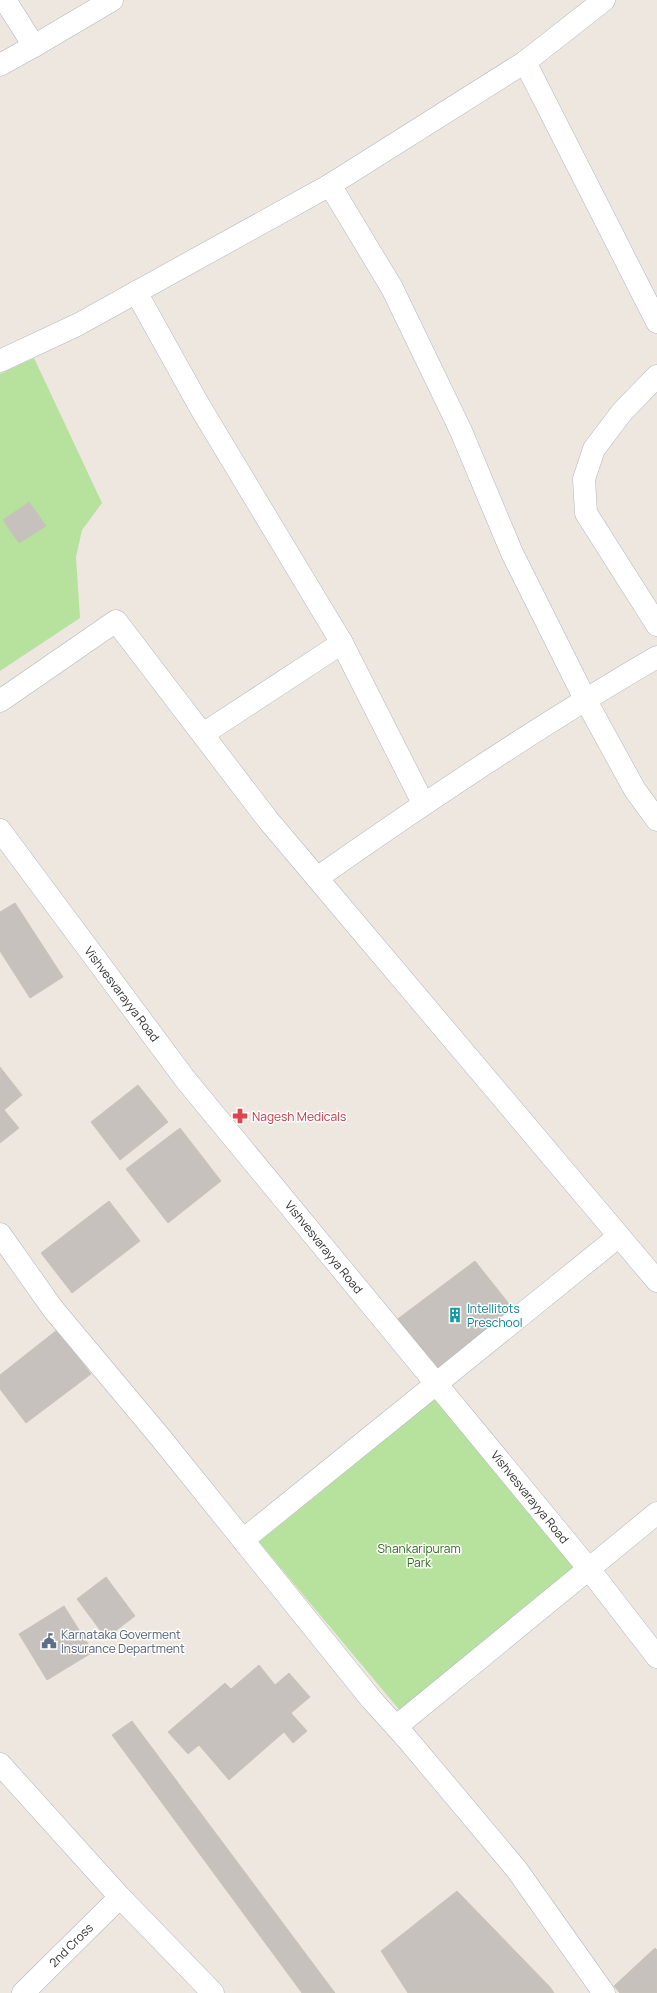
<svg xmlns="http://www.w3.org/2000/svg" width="657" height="1993" viewBox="0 0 657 1993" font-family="Manrope,sans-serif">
	<rect width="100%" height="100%" fill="#eee7e0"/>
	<g fill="#b6e29e">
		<polygon points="34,358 102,503 82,530 76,557 80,618 0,671 0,374"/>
		<polygon points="436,1398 575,1569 402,1713 259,1542"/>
	</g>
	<g fill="#c6c1bc" stroke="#c9c3b9">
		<polygon points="29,502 46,526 19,543 3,520"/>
		<polygon points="15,903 63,977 30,998 0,951 0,912"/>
		<polygon points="0,1067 22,1095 4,1110 19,1128 0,1143"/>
		<polygon points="138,1085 168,1122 120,1160 91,1122"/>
		<polygon points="180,1128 221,1181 168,1223 126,1169"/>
		<polygon points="109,1201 140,1241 72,1293 41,1253"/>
		<polygon points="475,1261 514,1310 438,1372 395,1321"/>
		<polygon points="57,1330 91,1374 26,1423 0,1389 0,1375"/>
		<polygon points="106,1577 135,1616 106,1638 77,1599"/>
		<polygon points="64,1606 93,1652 47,1680 19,1634"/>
		<polygon points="259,1665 275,1685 289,1673 310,1697 291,1713 307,1731 293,1743 284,1732 229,1780 199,1745 188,1754 168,1732 225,1683 231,1689"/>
		<polygon points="132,1721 335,1993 302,1993 112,1735"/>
		<polygon points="457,1891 550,1987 554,1993 408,1993 381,1951"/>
		<polygon points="655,1948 657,1950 657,1993 620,1993 614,1986"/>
	</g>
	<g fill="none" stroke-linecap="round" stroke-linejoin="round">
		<g stroke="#b3b6bf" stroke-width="23">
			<g id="minor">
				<polyline points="34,46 112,0"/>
				<polyline points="525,62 657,322"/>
				<polyline points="0,65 34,46 5,0"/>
				<polyline points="330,185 525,62 604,0"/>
				<polyline points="136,292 200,407 342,643 423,803"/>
				<polyline points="0,361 77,325 330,185 392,288 461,431 512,553 585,699 635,790 657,820"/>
				<polyline points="657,376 622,412 594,449 584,479 586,513 657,625"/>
				<polyline points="0,701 116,621 268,820 657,1281"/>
				<polyline points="203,734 342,643"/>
				<polyline points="0,830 185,1079 589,1569 657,1657"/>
				<path d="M317 878C428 800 540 725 657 657"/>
				<polyline points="0,1234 53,1309 160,1437 371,1699 408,1740 517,1870 604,1993"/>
				<polyline points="243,1540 619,1236"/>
				<polyline points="397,1726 657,1513"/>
				<polyline points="0,1764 120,1897 213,1993"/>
				<polyline points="23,1993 120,1897"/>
			</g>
		</g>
		<use href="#minor" stroke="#fff" stroke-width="22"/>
	</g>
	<defs>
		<g id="pharmacy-bare" transform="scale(1.2)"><path d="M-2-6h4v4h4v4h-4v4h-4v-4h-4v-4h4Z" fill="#e0444e" stroke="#fff" stroke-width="2.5" paint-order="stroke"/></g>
		<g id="building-bare" transform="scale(1.2)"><path d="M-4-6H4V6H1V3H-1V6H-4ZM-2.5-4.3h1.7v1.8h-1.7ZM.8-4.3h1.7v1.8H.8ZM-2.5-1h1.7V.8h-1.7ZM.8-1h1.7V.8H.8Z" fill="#0f9aa8" stroke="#fff" stroke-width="2.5" paint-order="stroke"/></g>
		<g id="civic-bare" transform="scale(1.2)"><path d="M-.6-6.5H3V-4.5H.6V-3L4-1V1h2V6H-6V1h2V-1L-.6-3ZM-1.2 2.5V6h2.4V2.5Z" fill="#5c6f8a" stroke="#fff" stroke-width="2.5" paint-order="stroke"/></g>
	</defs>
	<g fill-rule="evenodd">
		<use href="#pharmacy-bare" x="240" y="1116"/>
		<use href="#building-bare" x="455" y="1315"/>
		<use href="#civic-bare" x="49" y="1641"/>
	</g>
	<g text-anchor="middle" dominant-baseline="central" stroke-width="3" stroke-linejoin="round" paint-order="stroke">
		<g font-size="12" fill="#2d2d2d" stroke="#fff">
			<text transform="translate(122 994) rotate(53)">Vishvesvarayya Road</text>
			<text transform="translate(324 1247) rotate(51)">Vishvesvarayya Road</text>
			<text transform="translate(530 1497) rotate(51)">Vishvesvarayya Road</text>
			<text transform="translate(71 1945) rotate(-45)">2nd Cross</text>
		</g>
		<g font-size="12" fill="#be3a42" stroke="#fff" text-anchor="start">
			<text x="252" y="1116">Nagesh Medicals</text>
		</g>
		<g font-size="12" fill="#0d838f" stroke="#fff" text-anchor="start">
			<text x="467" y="1308">Intellitots<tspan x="467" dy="14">Preschool</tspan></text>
		</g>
		<g font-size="12" fill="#2e691d" stroke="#fff">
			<text x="419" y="1548">Shankaripuram<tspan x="419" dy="14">Park</tspan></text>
		</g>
		<g font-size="12" fill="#4e5e75" stroke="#fff" text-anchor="start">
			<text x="61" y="1634">Karnataka Goverment<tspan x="61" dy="14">Insurance Department</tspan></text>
		</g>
	</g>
</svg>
